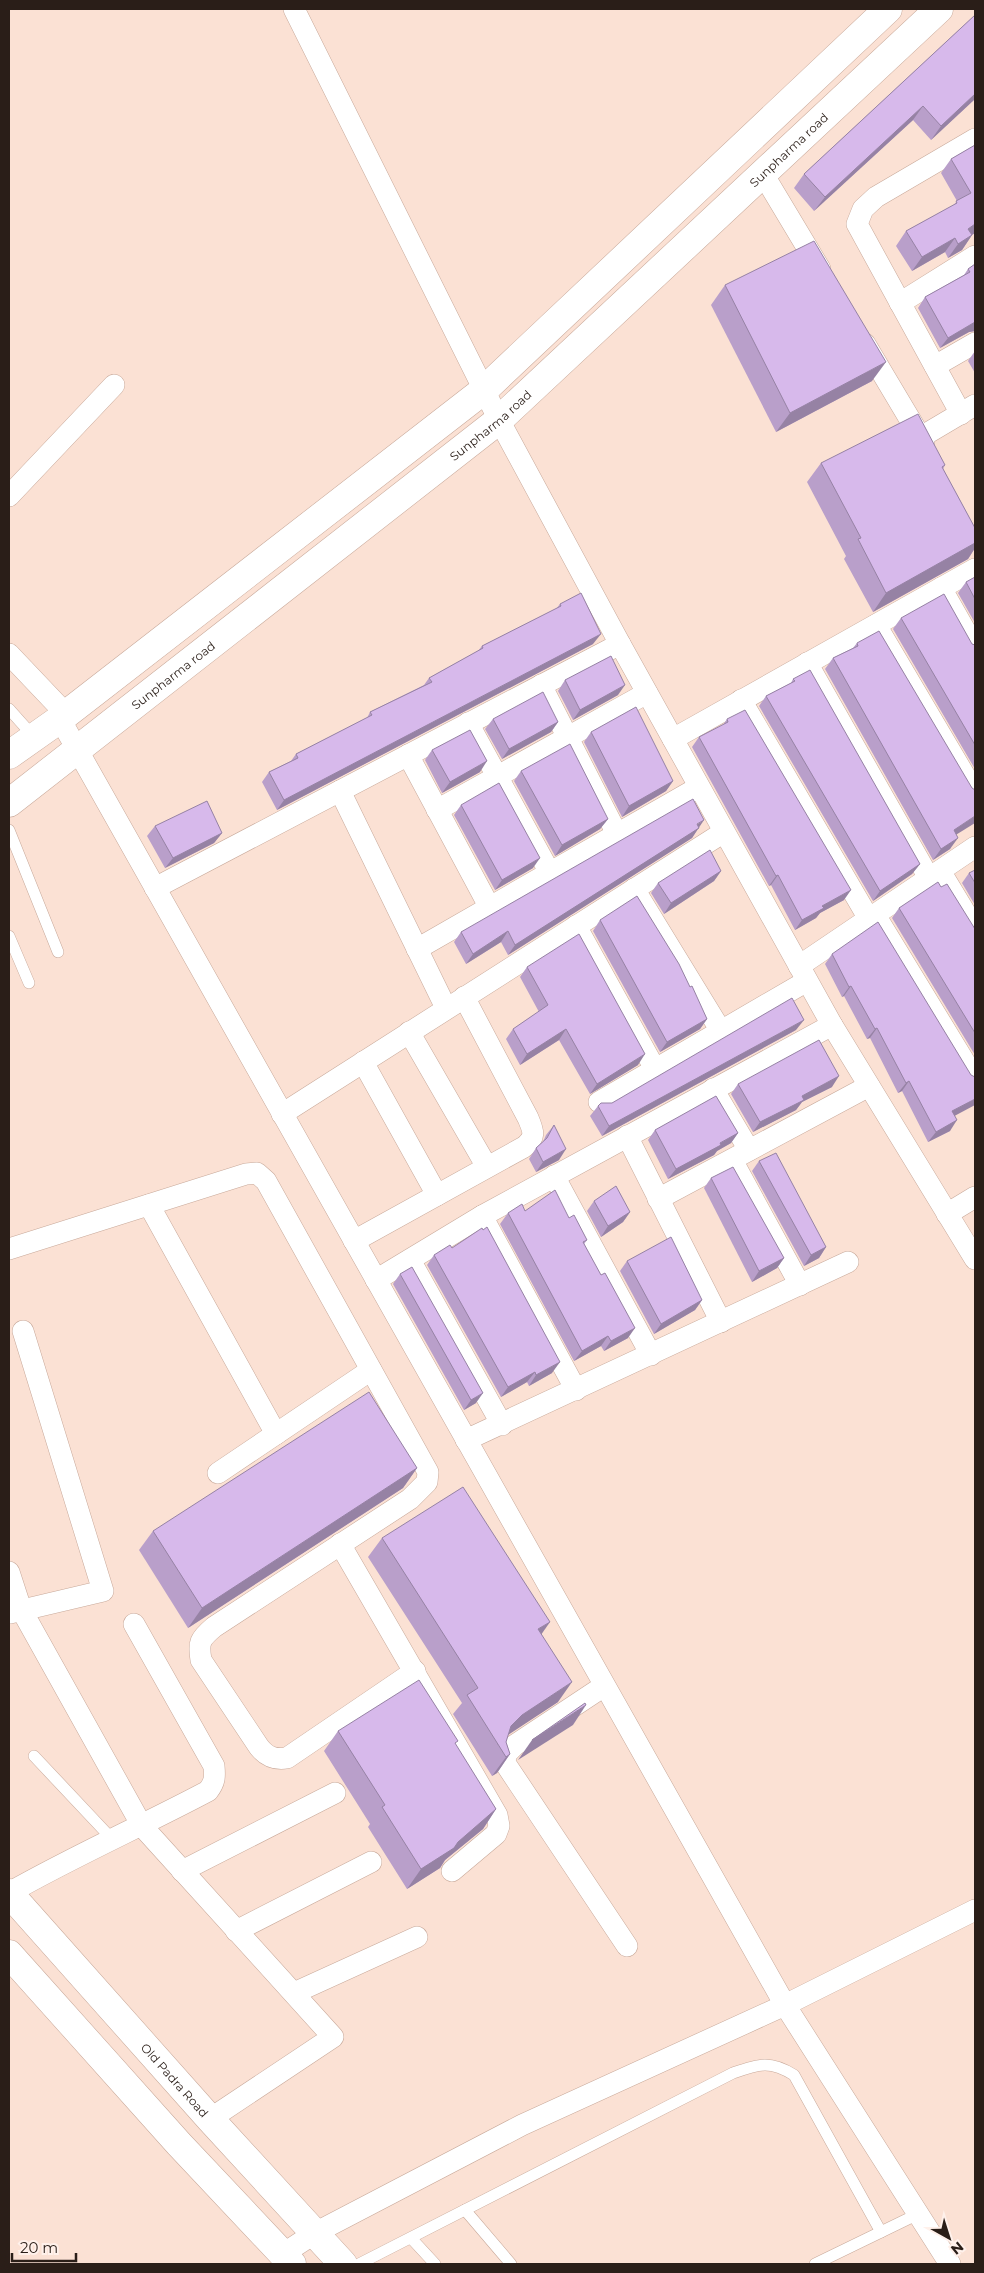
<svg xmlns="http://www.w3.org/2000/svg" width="984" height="2273" viewBox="0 0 984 2273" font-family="Montserrat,sans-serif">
	<rect width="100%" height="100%" fill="#fbe1d4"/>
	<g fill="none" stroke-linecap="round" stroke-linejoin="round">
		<g stroke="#c8a99a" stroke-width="12">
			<g id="lane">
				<polyline points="9,709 34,737"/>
				<polyline points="9,830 58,952"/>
				<polyline points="9,936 29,983"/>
				<polyline points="34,1756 113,1840"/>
				<polyline points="465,2210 511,2264"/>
				<polyline points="411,2238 435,2264"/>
				<path d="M359 2264 733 2073C759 2064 770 2060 794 2075L881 2232"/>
				<polyline points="815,2264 918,2214"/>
			</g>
		</g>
		<g stroke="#c8a99a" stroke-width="22">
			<g id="street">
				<polyline points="294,9 499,420 620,644 832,1025 975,1259"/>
				<polyline points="763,174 820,269"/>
				<polyline points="900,303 975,256"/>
				<polyline points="865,344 924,443"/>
				<polyline points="935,366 975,343"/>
				<polyline points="961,414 857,224 863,209 876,197 975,139"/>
				<polyline points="921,437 975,405"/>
				<polyline points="9,496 114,385"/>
				<polyline points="941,588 975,648"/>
				<polyline points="876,625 975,793"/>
				<polyline points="9,654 66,714"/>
				<polyline points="807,663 929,878"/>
				<polyline points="541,685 617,834"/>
				<polyline points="741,700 869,919"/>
				<polyline points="60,719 785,2005 950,2264"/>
				<polyline points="468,723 550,873"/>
				<polyline points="673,739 975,569"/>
				<polyline points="408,755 490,908"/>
				<polyline points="340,791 446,1008"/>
				<polyline points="437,810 647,693"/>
				<polyline points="940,871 975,929"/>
				<polyline points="155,888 620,644"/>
				<polyline points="634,889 721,1031"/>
				<polyline points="875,915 975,1079"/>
				<polyline points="576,926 655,1069"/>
				<polyline points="417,949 699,787"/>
				<polyline points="799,966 975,847"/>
				<polyline points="409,1032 487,1167"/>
				<polyline points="363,1062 437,1195"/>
				<polyline points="713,1089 749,1150"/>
				<polyline points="599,1102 807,981"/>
				<polyline points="282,1114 724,832"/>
				<polyline points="627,1136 721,1322"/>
				<polyline points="732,1160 800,1285"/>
				<polyline points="554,1176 651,1355"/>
				<polyline points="658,1199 869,1086"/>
				<polyline points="149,1205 276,1434"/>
				<polyline points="947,1214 975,1197"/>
				<polyline points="482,1216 576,1390"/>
				<path d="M354 1241 524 1147C536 1137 534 1132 528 1118L464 997"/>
				<path d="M9 1249 246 1174 257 1173 266 1181 428 1472 427 1482 410 1499 214 1627C200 1639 198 1642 201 1660L259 1747C267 1757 275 1760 287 1758L415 1671"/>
				<polyline points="410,1260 502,1425"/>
				<polyline points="376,1280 482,1216 832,1025"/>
				<polyline points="466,1440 848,1262"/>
				<polyline points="218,1473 371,1370"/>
				<polyline points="340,1544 497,1815 499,1826 496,1834 452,1871"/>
				<polyline points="9,1572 21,1609 142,1826 333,2037 210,2119"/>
				<polyline points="10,1613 103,1591 23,1331"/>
				<polyline points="604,1686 515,1745 506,1754 505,1763 627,1946"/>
				<polyline points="182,1871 335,1793"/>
				<path d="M9 1893C74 1856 142 1826 208 1791 215 1782 215 1777 214 1766L134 1624"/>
				<polyline points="236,1931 371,1862"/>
				<polyline points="294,1993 417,1937"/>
				<polyline points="283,2254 315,2233 522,2125 785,2005 975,1910"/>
			</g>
		</g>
		<g stroke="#c8a99a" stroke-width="29">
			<g id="secondary">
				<polyline points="9,755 60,719 484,390 888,9"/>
				<path id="s1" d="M9 803 499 420 939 9"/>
			</g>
		</g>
		<g stroke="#c8a99a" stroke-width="29">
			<g id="primary">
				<path id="s2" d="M9 1893 210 2119 343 2264"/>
				<polyline points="9,1954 179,2144 292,2264"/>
			</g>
		</g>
		<use href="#lane" stroke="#fff" stroke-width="11"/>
		<use href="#street" stroke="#fff" stroke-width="21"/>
		<use href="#secondary" stroke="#fff" stroke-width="28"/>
		<use href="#primary" stroke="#fff" stroke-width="28"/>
	</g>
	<g fill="#b99fca">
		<polygon points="975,15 975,99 931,140 913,120 814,211 794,188 804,174"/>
		<polygon points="975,145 975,233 972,235 962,250 948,258 945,252 912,271 896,246 906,231 953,206 957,201 941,173 951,159"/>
		<polygon points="975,264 975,331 969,332 940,348 918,308 925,297 964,275 968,269"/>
		<polygon points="725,285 872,381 776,432 711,305"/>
		<polygon points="975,351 975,373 968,361"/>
		<polygon points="821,463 945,465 943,469 975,528 975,548 968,559 873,612 844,559 846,556 807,482"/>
		<polygon points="975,577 975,623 958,593 966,582"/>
		<polygon points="560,604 593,644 277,810 262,782 269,772 291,761 296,754 367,718 370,712 424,685 429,678 478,651 482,646 556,609"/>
		<polygon points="901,618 972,644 975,645 975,769 893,629"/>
		<polygon points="857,643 972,788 956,834 950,849 933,860 825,669 833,658 853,648"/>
		<polygon points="793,679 920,864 912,874 873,901 759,706 766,696 791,683"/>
		<polygon points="565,680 618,695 573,720 558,691"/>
		<polygon points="493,719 558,722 551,732 502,759 485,729"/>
		<polygon points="727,719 844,900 820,913 816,918 795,930 771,885 769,886 692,747 699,737 723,725"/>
		<polygon points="591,732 673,781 666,791 622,817 584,742"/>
		<polygon points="432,750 480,772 442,793 425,760"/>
		<polygon points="521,771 608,819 600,829 555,856 514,781"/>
		<polygon points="461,805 533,868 495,890 454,815"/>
		<polygon points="155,826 222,833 214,843 165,868 147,836"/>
		<polygon points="699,827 692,838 508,955 501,942 466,964 454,942 461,932"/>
		<polygon points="975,870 975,905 962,883 969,873"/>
		<polygon points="721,871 714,881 664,914 651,893 658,883"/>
		<polygon points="941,887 975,929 975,1055 892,918 899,908"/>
		<polygon points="600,920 690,987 707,1019 700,1029 660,1052 593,931"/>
		<polygon points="832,954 971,1075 955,1116 950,1131 928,1142 902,1091 898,1093 870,1038 867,1039 844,996 842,997 825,964"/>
		<polygon points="527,967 638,1065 590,1094 559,1040 520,1065 506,1039 513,1029 539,1012 520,977"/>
		<polygon points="796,1030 602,1136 590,1116 598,1106 612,1103"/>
		<polygon points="738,1084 832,1087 802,1102 796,1110 753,1132 731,1094"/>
		<polygon points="554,1125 559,1160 536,1172 529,1159 536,1148 543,1142 546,1135"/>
		<polygon points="655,1130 738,1133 731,1143 717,1151 714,1155 668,1179 648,1140"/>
		<polygon points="759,1161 826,1247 819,1258 804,1266 752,1171"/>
		<polygon points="711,1178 784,1258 777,1268 752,1282 704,1188"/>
		<polygon points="594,1201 630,1212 623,1222 601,1237 587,1211"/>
		<polygon points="525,1211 569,1218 587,1240 584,1244 628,1338 604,1351 601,1346 574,1361 500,1224 508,1213"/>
		<polygon points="452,1248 552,1373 529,1386 527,1382 501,1397 427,1265 434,1255"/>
		<polygon points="627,1261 702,1300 695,1310 654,1334 620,1271"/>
		<polygon points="400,1274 476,1403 464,1410 393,1284"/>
		<polygon points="417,1468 403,1488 188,1628 139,1550 153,1531"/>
		<polygon points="382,1538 541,1634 558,1702 508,1734 506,1742 510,1754 497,1773 492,1776 453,1714 462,1703 368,1557"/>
		<polygon points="338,1731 455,1745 496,1809 483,1829 445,1860 440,1868 407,1889 368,1827 370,1824 324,1751"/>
	</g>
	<g fill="#9682a4">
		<polygon points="975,94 975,99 931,140 941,126"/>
		<polygon points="923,106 913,120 814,211 825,197"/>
		<polygon points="975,224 975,233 958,243 968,229"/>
		<polygon points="972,235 962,250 948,258 958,244"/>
		<polygon points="955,238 945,252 912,271 922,257"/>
		<polygon points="975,322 975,331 969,332 940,348 948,338"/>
		<polygon points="886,362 872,381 776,432 790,413"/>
		<polygon points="975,543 975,548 968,559 873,612 886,593"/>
		<polygon points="601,634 593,644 277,810 284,800"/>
		<polygon points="625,685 618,695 573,720 580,710"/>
		<polygon points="558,722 551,732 502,759 509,749"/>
		<polygon points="487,761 480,772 442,793 450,782"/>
		<polygon points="673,781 666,791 622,817 629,806"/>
		<polygon points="975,816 975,823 946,841 954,830"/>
		<polygon points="608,819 600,829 555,856 562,845"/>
		<polygon points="704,820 692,838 508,955 515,945"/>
		<polygon points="222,833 214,843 165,868 173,858"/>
		<polygon points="958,838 950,849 933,860 941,849"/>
		<polygon points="540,858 533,868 495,890 502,880"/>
		<polygon points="920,864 912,874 873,901 880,891"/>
		<polygon points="721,871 714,881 664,914 671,903"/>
		<polygon points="778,875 771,885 769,886 776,876"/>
		<polygon points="851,890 844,900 820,913 816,918 795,930 802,920 822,906"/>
		<polygon points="508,931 501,942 466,964 473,954"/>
		<polygon points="851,986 844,996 842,997 849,987"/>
		<polygon points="707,1019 700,1029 660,1052 667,1042"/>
		<polygon points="804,1020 796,1030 602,1136 609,1126"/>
		<polygon points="877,1028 870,1038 867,1039 875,1029"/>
		<polygon points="566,1029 559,1040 520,1065 527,1054"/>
		<polygon points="645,1054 638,1065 590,1094 597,1084"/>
		<polygon points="839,1076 832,1087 802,1102 796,1110 753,1132 760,1122 802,1096"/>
		<polygon points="909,1081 902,1091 898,1093 906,1083"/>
		<polygon points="975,1099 975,1105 945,1121 952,1111"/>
		<polygon points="957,1120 950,1131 928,1142 936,1132"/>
		<polygon points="738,1133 731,1143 717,1151 714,1155 668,1179 676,1169"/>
		<polygon points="566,1149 559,1160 536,1172 543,1162"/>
		<polygon points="630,1212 623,1222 601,1237 608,1226"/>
		<polygon points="826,1247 819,1258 804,1266 811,1255"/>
		<polygon points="784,1258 777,1268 752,1282 759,1271"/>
		<polygon points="702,1300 695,1310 654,1334 661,1324"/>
		<polygon points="635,1328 628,1338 604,1351 611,1341"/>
		<polygon points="608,1336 601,1346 574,1361 582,1351"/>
		<polygon points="560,1362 552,1373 529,1386 536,1375"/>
		<polygon points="535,1372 527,1382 501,1397 508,1387"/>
		<polygon points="483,1393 476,1403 464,1410 471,1400"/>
		<polygon points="417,1468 403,1488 188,1628 202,1608"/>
		<polygon points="550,1622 536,1642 538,1629"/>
		<polygon points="572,1682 558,1702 508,1735 497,1745 511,1726 522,1715"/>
		<polygon points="586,1705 573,1725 518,1760 532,1740"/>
		<polygon points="510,1754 497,1773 492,1776 506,1757"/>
		<polygon points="496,1809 483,1829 445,1860 440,1868 407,1889 421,1869 458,1842"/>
	</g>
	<g fill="#d7b9eb" stroke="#9682a4">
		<polygon points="975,15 975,94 941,126 923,106 825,197 804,174"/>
		<polygon points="975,145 975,224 968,229 972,235 958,244 955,238 922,257 906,231 957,203 956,201 971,193 951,159"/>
		<polygon points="814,241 886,362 790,413 725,285"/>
		<polygon points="975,264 975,322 948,338 925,297 970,272 968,269"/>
		<polygon points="918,414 945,465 942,467 975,528 975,543 886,593 858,539 861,538 821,463"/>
		<polygon points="975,577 975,599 966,582"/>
		<polygon points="581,593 601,634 284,800 269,772 298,758 296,754 372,715 370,712 432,682 429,678 483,648 482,646 561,606 560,604"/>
		<polygon points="944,594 972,644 975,645 975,745 901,618"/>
		<polygon points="879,631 972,788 975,790 975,816 954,830 958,838 941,849 833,658 858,646 857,643"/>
		<polygon points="611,656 625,685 580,710 565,680"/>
		<polygon points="810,670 920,864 880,891 766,696 795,681 793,679"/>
		<polygon points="543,692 558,722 509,749 493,719"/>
		<polygon points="636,707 673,781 629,806 591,732"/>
		<polygon points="745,710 851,890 822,906 824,908 802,920 778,875 776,876 699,737 728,722 727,719"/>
		<polygon points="470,730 487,761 450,782 432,750"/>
		<polygon points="570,744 608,819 562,845 521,771"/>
		<polygon points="499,783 540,858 502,880 461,805"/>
		<polygon points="693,799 704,820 697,824 699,828 515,945 508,931 473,954 461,932"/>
		<polygon points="207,801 222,833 173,858 155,826"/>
		<polygon points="710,850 721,871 671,903 658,883"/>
		<polygon points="975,870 975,883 969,873"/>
		<polygon points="938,882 941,887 947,884 975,929 975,1033 899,908"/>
		<polygon points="637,896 679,964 690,987 692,986 707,1019 667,1042 600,920"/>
		<polygon points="878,922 971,1075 975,1077 975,1099 952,1111 957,1120 936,1132 909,1081 906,1083 877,1028 875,1029 851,986 849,987 832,954"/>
		<polygon points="579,934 645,1054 597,1084 566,1029 527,1054 513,1029 548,1005 527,967"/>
		<polygon points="792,998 804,1020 609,1126 598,1106 601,1103 612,1103"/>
		<polygon points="819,1040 839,1076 802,1096 804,1100 760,1122 738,1084"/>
		<polygon points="716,1096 738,1133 720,1143 721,1145 676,1169 655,1130"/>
		<polygon points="554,1125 566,1149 543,1162 536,1148 547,1138"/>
		<polygon points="776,1153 826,1247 811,1255 759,1161"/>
		<polygon points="733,1167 784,1258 759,1271 711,1178"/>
		<polygon points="616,1186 630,1212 608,1226 594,1201"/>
		<polygon points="555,1190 569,1218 574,1215 587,1240 583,1242 601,1275 605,1273 635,1328 611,1341 608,1336 582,1351 508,1213 522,1204 525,1211"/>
		<polygon points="487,1227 560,1362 536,1375 535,1372 508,1387 434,1255 450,1245 452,1248 482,1228 483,1230"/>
		<polygon points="671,1237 702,1300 661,1324 627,1261"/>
		<polygon points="412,1267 483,1393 471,1400 400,1274"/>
		<polygon points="369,1392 417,1468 202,1608 153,1531"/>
		<polygon points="463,1487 550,1622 538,1629 572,1682 522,1715 511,1726 506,1742 510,1754 506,1757 467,1695 478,1688 382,1538"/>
		<polygon points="419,1680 458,1741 455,1743 496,1809 458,1842 454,1848 421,1869 382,1807 385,1805 338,1731"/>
		<polygon points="585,1703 586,1705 532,1740"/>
	</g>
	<g text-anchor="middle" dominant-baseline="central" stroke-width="4.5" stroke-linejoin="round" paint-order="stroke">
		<g font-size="12" fill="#2a1e18" stroke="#fff1eb">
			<text stroke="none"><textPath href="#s1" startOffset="1018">Sunpharma road</textPath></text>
			<text stroke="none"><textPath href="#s1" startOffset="612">Sunpharma road</textPath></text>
			<text stroke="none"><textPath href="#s1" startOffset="208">Sunpharma road</textPath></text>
			<text stroke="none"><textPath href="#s2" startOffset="250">Old Padra Road</textPath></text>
		</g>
	</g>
	<rect width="984" height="2273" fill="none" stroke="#2a1e18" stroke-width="20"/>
	<g transform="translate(949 2238) rotate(141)" stroke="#fff1eb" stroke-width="4" paint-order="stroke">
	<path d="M0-4L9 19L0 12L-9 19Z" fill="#2a1e18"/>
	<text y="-8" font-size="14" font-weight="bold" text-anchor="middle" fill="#2a1e18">N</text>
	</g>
	<path d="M12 2253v8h64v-8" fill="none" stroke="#2a1e18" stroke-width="2.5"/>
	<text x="20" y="2253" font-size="15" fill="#2a1e18" stroke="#fff1eb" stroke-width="4" paint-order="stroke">20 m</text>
</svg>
